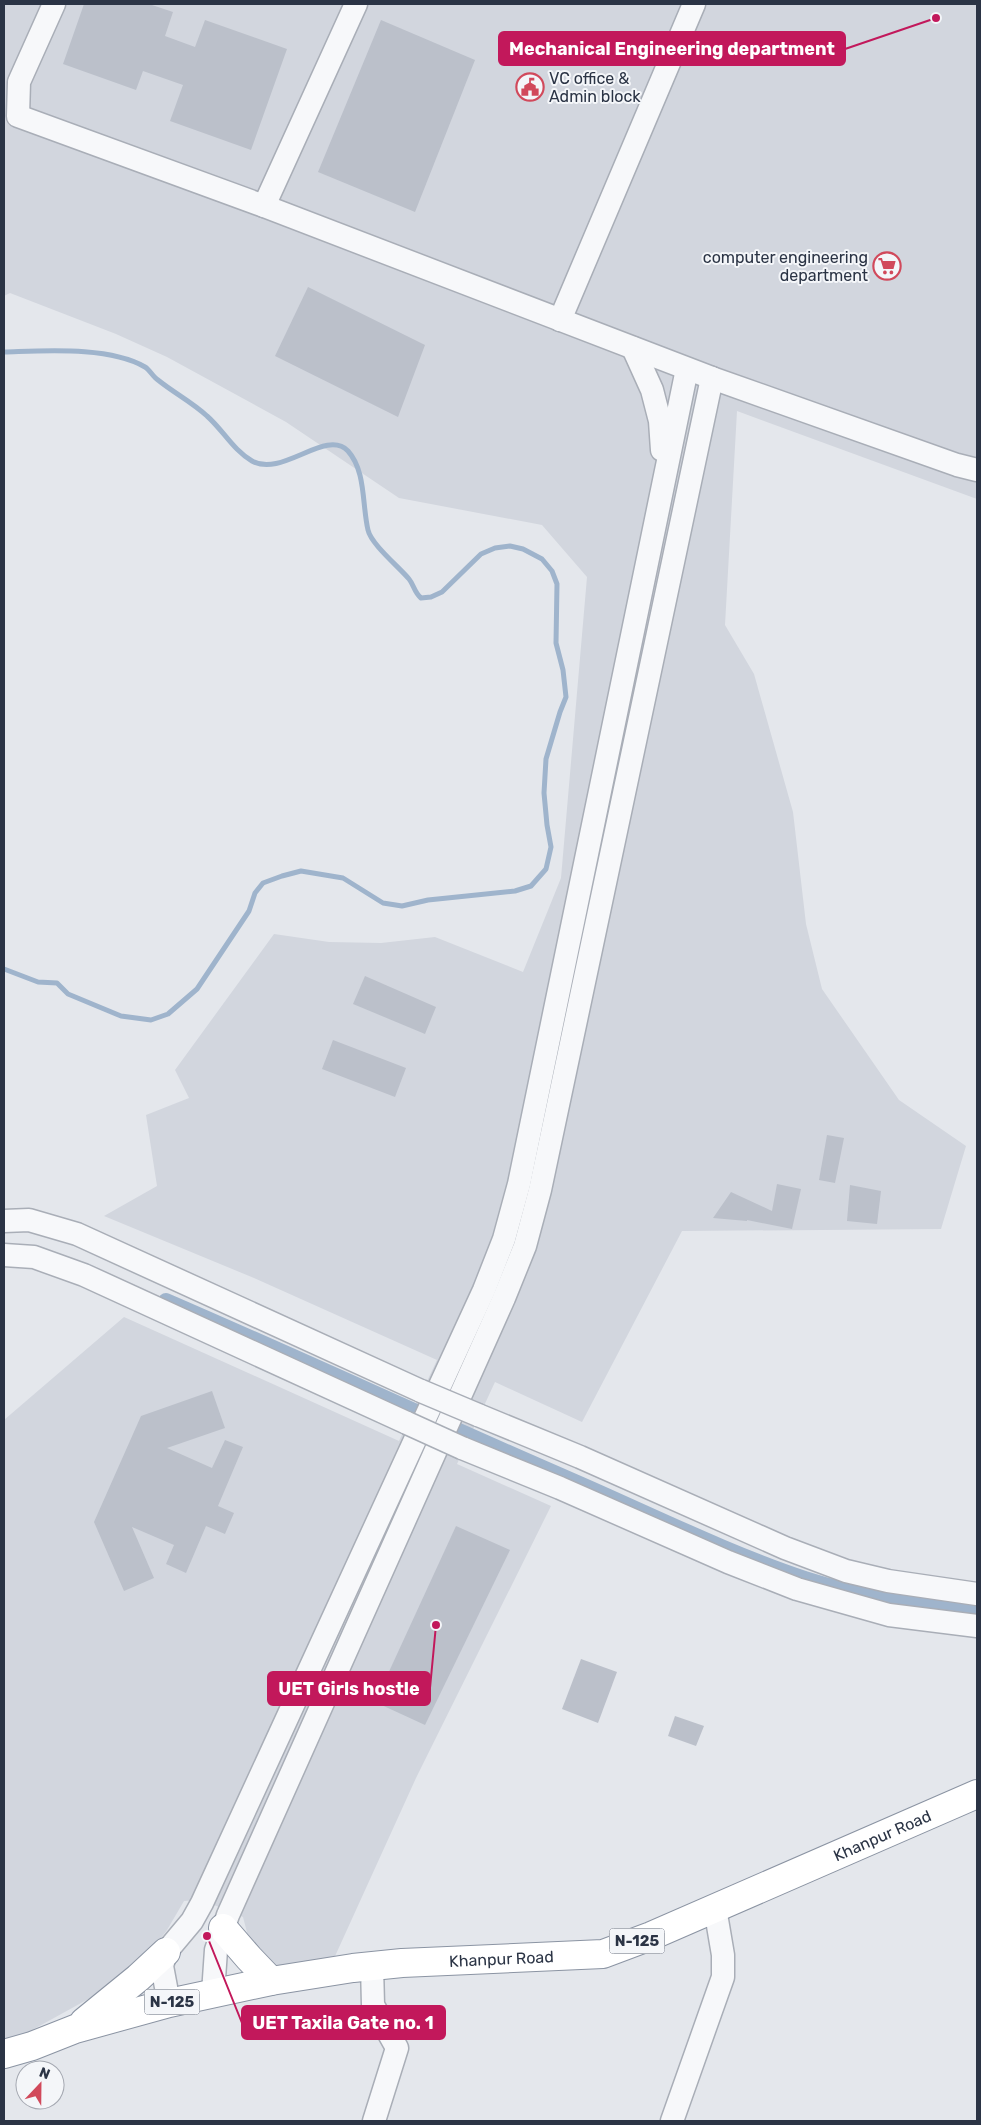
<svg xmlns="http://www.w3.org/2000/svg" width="981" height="2125" viewBox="0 0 981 2125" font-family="Rubik,sans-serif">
	<rect width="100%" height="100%" fill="#e4e7ec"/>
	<polygon fill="#d2d6de" points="4,4 977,4 977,499 737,411 725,625 754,674 793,812 806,924 822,989 899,1100 966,1146 941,1229 682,1231 582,1422 495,1382 457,1464 551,1506 416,1778 331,1965 296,1968 275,1965 262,1956 249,1940 243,1917 202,1900 184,1901 167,1930 141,1964 121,1981 34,2029 23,2040 4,2045 4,1420 124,1317 399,1441 437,1360 254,1278 104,1216 157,1186 146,1115 189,1098 175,1070 274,934 329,942 381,943 435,937 523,972 561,878 587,577 542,525 399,498 286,422 167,357 116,334 10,293 4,296"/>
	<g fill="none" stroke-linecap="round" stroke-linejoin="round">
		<path stroke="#9fb4cc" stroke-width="5" d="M4 352C44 351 109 346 145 367 150 370 153 377 158 380 174 393 192 402 207 416 223 430 233 450 252 461 282 478 326 428 348 451 366 471 362 505 368 530 371 544 399 567 409 579 414 585 414 592 421 598L431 597 442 592 481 554 495 548 510 546 523 549 542 559 552 571 557 584 556 643 563 670 566 697 560 712 546 759 544 793 547 825 551 847 546 869 531 886 515 891 428 900 402 906 383 903 343 878 301 871 282 876 263 883 255 893 249 911 197 989 168 1014 151 1020 121 1016 68 994 57 983 38 982 4 969"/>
		<path stroke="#9fb4cc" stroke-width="16" d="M166 1301C303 1360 438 1423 575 1482 651 1515 727 1553 805 1579 861 1597 919 1606 977 1613"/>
	</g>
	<g fill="#bbc0ca">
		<polygon points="84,4 149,4 173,12 165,36 195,47 205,20 287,49 251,150 170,121 183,85 143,71 136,90 63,64"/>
		<polygon points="381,20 475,60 415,212 318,172"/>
		<polygon points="308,287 425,345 398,417 275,356"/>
		<polygon points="365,976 436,1007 425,1034 353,1004"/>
		<polygon points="333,1040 406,1068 395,1097 322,1069"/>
		<polygon points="827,1135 844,1138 835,1183 819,1180"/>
		<polygon points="777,1184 801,1189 792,1229 747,1220 747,1221 713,1218 731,1192 772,1211"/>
		<polygon points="850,1185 881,1191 877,1224 847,1221"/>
		<polygon points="212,1391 225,1428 167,1448 212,1468 225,1440 243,1447 218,1506 234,1513 225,1534 206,1526 186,1573 166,1564 174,1545 132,1527 154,1578 124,1591 94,1522 141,1416"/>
		<polygon points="456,1526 510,1550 425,1725 375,1702"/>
		<polygon points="581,1659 617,1672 598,1723 562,1709"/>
		<polygon points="675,1716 704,1726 696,1746 668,1736"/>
	</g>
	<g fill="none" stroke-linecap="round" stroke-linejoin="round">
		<g stroke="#a9aeb7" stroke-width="25">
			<g id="minor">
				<polyline points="54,4 19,82 18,116 264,206 712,378 957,465 977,470"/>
				<polyline points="264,206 356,4"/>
				<polyline points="560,320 694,4"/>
				<polyline points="633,348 652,390 660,421 662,450"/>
				<polyline points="4,1221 29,1220 77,1234 421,1391"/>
				<polyline points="4,1255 34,1257 84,1275 407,1423"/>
				<polyline points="478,1415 580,1457 785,1548 846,1571 888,1581 977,1594"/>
				<polyline points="462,1448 560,1488 728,1562 797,1589 889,1615 977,1626"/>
				<polyline points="372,1966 373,2005 397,2048 374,2121"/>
				<polyline points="213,1993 216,1950 228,1915 504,1298 525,1246 540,1190 712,378"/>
				<polyline points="169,2003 162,1966 166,1952 192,1921 202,1903 484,1290 504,1239 519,1184 687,369"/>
				<polyline points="672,2121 723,1977 723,1955 715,1908"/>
			</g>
		</g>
		<g stroke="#8b94a3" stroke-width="30">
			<g id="highway">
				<polyline points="223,1928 249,1958 271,1981"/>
				<polyline points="84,2022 138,1978 166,1952"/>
				<path id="s1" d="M4 2054 32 2046 75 2029 169 2003 271 1981 353 1968 402 1963 603 1954 651 1936 977 1794"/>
			</g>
		</g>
		<use href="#minor" stroke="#f7f8fa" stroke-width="22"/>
		<use href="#highway" stroke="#fff" stroke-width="28"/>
		<g stroke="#a9aeb7" stroke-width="25" stroke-linecap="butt">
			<g id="minor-bridge">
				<polyline points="421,1391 478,1415"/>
				<polyline points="407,1423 462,1448"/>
			</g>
		</g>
		<use href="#minor-bridge" stroke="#f7f8fa" stroke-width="22"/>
	</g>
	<defs>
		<g id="civic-ring" transform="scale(1.4375)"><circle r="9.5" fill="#f4f6f9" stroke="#d1495b" stroke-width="1.5"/><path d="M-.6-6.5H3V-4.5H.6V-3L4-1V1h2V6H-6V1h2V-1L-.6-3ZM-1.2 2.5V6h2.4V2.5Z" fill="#d1495b"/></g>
		<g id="supermarket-ring" transform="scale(1.4375)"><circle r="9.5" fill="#f4f6f9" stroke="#d1495b" stroke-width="1.5"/><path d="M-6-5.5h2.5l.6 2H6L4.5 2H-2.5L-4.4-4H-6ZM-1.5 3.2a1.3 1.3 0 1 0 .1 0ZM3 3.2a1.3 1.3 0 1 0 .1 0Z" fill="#d1495b"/></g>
	</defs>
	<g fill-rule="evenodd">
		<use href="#civic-ring" x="530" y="87"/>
		<use href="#supermarket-ring" x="887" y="266"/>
	</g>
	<g text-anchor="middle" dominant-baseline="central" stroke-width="4" stroke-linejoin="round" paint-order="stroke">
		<g fill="#f4f6f9" stroke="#676e7b" stroke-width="1">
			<rect x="609.5" y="1928.5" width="55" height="25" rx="4"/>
			<rect x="144.5" y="1989.5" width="55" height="25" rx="4"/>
		</g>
		<g font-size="15" font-weight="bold" fill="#2b3445">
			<text x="637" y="1941">N-125</text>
			<text x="172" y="2002">N-125</text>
		</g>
		<g font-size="16" fill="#2b3445" stroke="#f4f6f9" text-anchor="start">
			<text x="549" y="78">VC office &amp;<tspan x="549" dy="18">Admin block</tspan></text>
			<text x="868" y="257" text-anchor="end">computer engineering<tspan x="868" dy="18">department</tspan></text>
		</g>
		<g font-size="16" fill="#2b3445" stroke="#f4f6f9">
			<text stroke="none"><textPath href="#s1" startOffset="914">Khanpur Road</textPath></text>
			<text stroke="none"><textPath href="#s1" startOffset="509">Khanpur Road</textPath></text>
		</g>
	</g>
	<path fill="none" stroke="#c2185b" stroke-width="2" d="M936 18L845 49M436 1625L430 1688M207 1936L242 2023"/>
	<g fill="#c2185b" stroke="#f4f6f9" stroke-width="2">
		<circle cx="936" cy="18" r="5"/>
		<circle cx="436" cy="1625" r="5"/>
		<circle cx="207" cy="1936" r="5"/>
	</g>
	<g fill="#c2185b" stroke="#c2185b" stroke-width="2">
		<rect x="499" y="32" width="346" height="33" rx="5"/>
		<rect x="268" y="1672" width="162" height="33" rx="5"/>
		<rect x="242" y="2006" width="203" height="33" rx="5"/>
	</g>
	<g font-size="18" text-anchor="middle" font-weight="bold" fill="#fff">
		<text x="672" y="55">Mechanical Engineering department</text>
		<text x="349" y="1695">UET Girls hostle</text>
		<text x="343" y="2029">UET Taxila Gate no. 1</text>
	</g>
	<rect width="981" height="2125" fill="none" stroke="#2b3445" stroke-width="10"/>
	<g transform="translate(40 2085) rotate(22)"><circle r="24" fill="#f4f6f9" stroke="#a4a8b1"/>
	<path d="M0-4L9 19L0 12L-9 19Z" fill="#d1495b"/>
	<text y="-8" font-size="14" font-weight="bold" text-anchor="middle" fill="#2b3445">N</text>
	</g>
</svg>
